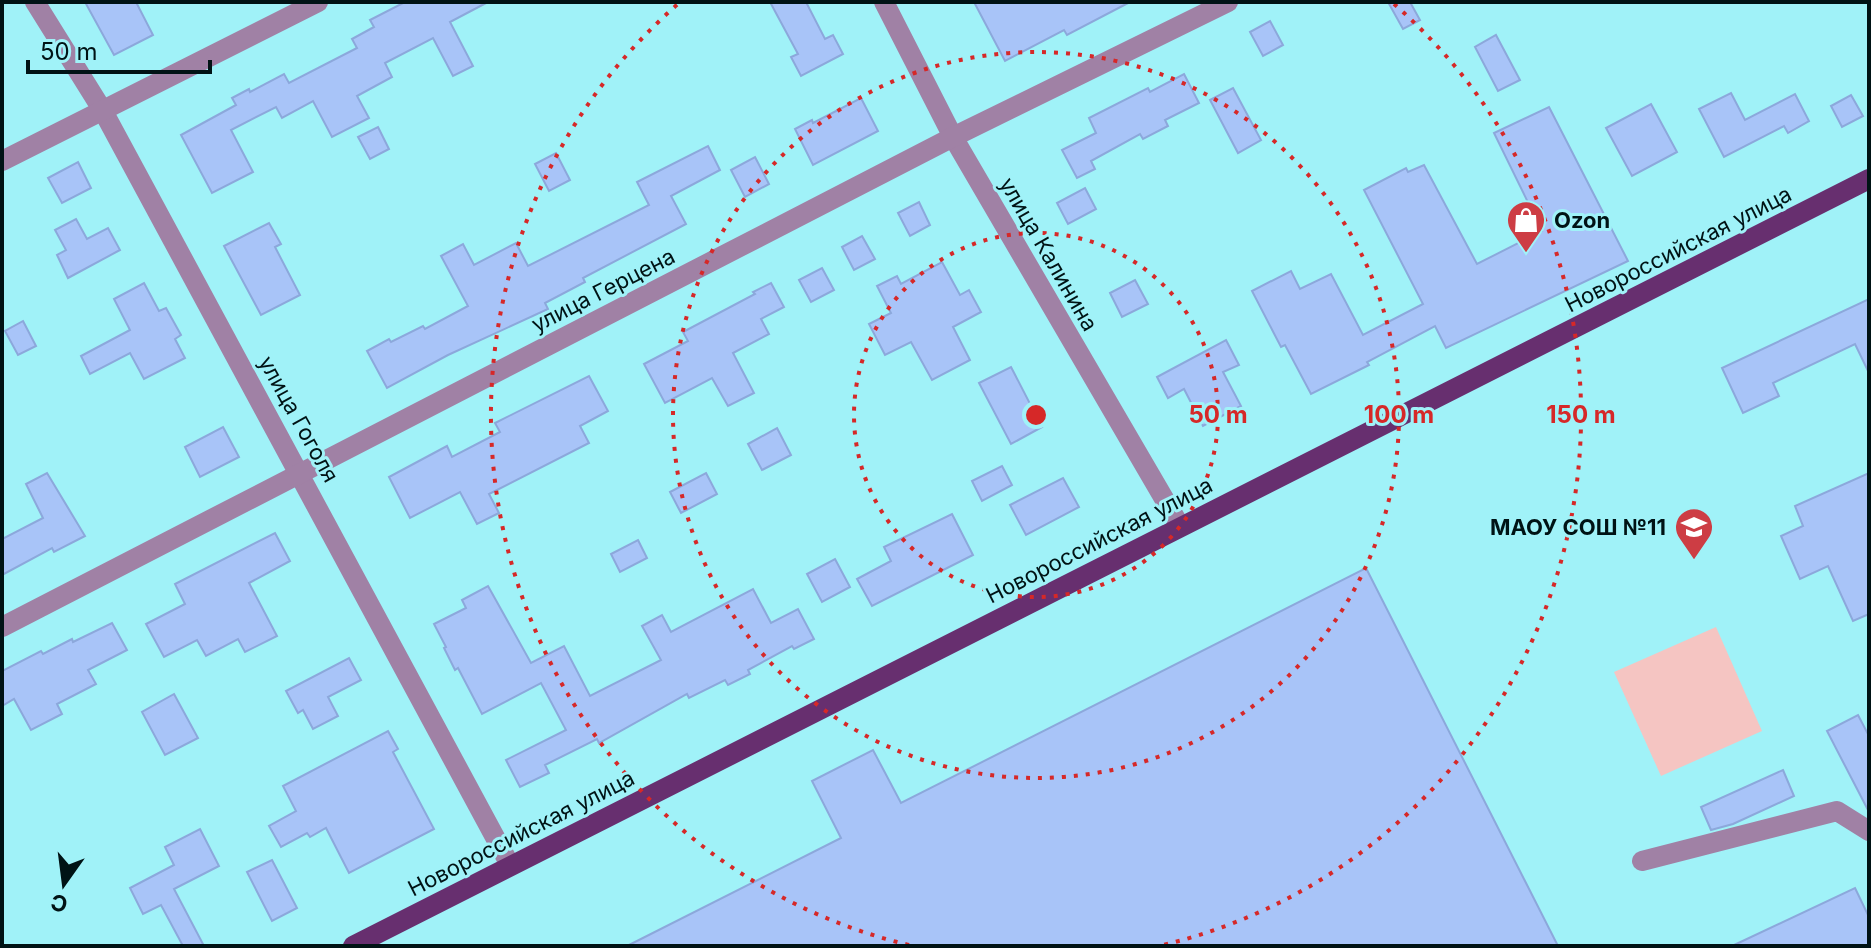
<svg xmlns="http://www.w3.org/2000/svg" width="1871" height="948" viewBox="0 0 1871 948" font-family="Inter,sans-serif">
	<rect width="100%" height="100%" fill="#a0f2f8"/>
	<polygon fill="#f5c5c2" points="1716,627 1762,731 1661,776 1614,672"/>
	<g fill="#a8c4f8" stroke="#8ca8db" stroke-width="2">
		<polygon points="85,2 136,2 153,35 114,55"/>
		<polygon points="405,2 488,2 450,22 473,66 453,76 433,38 385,63 392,77 357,96 369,118 332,137 313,101 282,118 276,107 231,130 253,172 212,193 181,135 236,105 232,98 249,89 250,92 284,74 289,83 357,48 352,39 374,27 370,20"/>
		<polygon points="770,2 806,2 825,39 833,35 843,54 801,76 791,57 798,54"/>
		<polygon points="974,2 1130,2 1067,35 1064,30 1005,61"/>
		<polygon points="1388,2 1410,2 1420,20 1403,29"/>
		<polygon points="1270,21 1283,45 1263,56 1250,32"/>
		<polygon points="1496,35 1520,80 1498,91 1475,47"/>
		<polygon points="1184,74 1199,103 1165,120 1168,126 1143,139 1140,134 1091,161 1095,169 1077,178 1062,150 1096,133 1089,118 1148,88 1150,92"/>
		<polygon points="1233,88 1261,140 1238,153 1210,100"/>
		<polygon points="1731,93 1745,120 1795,94 1809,121 1788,133 1784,126 1724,157 1699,109"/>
		<polygon points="1851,95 1863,116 1842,127 1831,106"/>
		<polygon points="861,98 878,131 813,165 795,129 812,120 813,123"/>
		<polygon points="1651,104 1677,152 1632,176 1606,128"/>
		<polygon points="1549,107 1628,261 1446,348 1435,326 1367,362 1369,365 1311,394 1285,345 1281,347 1252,291 1291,271 1300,289 1331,274 1363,335 1423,304 1364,190 1406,168 1408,172 1424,165 1477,264 1542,231 1494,133"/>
		<polygon points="378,127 389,149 370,159 358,137"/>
		<polygon points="708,146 720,170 671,196 686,224 583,278 585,282 545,303 548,309 448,355 387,388 367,351 389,339 391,342 423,326 425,329 468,306 441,256 463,244 474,265 516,243 528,266 649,205 637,182"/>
		<polygon points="556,153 570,180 549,191 535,164"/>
		<polygon points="755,157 769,184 745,197 731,170"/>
		<polygon points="78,162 91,188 62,203 48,178"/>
		<polygon points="1085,188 1096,209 1068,224 1057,203"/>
		<polygon points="919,202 930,225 910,236 898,213"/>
		<polygon points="76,219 87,239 108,228 120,250 68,278 57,255 66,250 55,230"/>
		<polygon points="269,223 281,244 275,247 300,295 261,315 224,246"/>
		<polygon points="862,236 875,259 854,270 842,247"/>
		<polygon points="942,262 960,295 969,290 981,312 953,327 970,360 932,380 911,342 885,355 869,324 891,313 877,286 897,276 901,284"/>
		<polygon points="822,268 834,290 811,302 799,280"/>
		<polygon points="1135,280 1148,304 1122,317 1110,293"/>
		<polygon points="144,283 159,311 166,308 181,335 175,339 185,358 144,379 130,353 90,374 81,356 130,330 114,299"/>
		<polygon points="771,283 784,307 761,319 769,334 733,353 754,393 728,406 712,378 665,403 644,364 688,341 683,332 755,294 753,292"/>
		<polygon points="1869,299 1869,373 1855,344 1773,383 1779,396 1743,413 1722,368"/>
		<polygon points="23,321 36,346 18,355 5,331"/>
		<polygon points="1226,340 1239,365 1223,372 1241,406 1203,426 1184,389 1168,398 1157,377"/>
		<polygon points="1011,367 1042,427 1011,444 979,383"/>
		<polygon points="589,376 608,411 580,426 589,443 489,494 499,513 477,524 460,492 410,518 389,477 447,446 452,457 500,432 495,423"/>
		<polygon points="223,427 239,457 200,477 185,447"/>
		<polygon points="777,428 791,455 762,470 748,444"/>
		<polygon points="1002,466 1012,485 982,501 972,481"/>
		<polygon points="47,473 85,536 54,552 52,548 2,575 2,539 43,518 26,484"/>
		<polygon points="706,473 717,494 681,513 670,492"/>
		<polygon points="1869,473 1869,614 1853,621 1828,566 1800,579 1781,536 1803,526 1795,506"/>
		<polygon points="1063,478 1079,507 1026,535 1010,505"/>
		<polygon points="952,514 973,555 872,606 857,579 891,561 884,547"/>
		<polygon points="275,533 290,561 249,583 277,636 245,652 238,639 206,656 197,640 164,657 146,624 185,604 175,584"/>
		<polygon points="638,540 647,558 620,572 611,554"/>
		<polygon points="835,559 850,587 822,602 807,574"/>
		<polygon points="1366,568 1558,946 627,946 841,838 812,781 873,750 901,803"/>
		<polygon points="488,586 531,663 564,646 590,696 661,660 642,626 662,615 671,632 753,589 771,623 798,609 814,639 794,649 792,646 748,670 750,674 728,685 725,680 689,698 687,694 599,743 597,739 545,765 549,773 520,787 506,760 566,730 541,683 482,714 458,668 455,670 444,648 446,647 434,624 466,608 462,600"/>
		<polygon points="112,623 127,650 88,670 96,684 57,704 62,714 31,730 14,699 2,706 2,671 41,651 43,654 72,639 73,642"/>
		<polygon points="349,658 361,680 328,697 338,716 313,729 303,710 298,713 286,691"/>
		<polygon points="174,694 198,738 165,755 142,712"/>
		<polygon points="1858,715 1869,736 1869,812 1827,731"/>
		<polygon points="388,731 398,749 393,752 434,829 349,873 326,828 310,837 307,833 281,847 269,826 296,811 283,786"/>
		<polygon points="1783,770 1794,796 1733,824 1711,830 1701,807"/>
		<polygon points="200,829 219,866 174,889 204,946 183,946 161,905 143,914 130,888 174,865 165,847"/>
		<polygon points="272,860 297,908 272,921 247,872"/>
		<polygon points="1855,888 1869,917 1869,946 1732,946"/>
	</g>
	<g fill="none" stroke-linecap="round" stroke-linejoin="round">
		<g stroke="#a081a5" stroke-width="20">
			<polyline points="35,2 103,111 510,865"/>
			<polyline points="884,2 953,137 1180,526"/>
			<polyline points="2,161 318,2"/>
			<polyline points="2,627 953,137 1228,2"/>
			<polyline points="1642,861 1837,811 1869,831"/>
		</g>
		<polyline stroke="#672f6f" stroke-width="20" points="353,946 1869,179"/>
	</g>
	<g fill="none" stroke="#d62828" stroke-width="4" stroke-dasharray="4 8">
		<circle cx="1036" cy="415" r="182"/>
		<circle cx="1036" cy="415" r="363"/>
		<path d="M909 945A545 545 0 0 1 678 4M1394 4A545 545 0 0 1 1163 945"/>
	</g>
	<defs>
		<g id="shop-pin" transform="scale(2)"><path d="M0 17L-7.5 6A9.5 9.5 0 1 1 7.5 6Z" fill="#cd3d44" stroke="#a0f2f8"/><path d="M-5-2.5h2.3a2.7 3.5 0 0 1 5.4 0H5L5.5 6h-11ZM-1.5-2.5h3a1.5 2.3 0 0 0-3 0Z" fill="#fff"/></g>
		<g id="school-pin" transform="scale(2)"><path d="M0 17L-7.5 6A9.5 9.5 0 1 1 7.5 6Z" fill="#cd3d44" stroke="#a0f2f8"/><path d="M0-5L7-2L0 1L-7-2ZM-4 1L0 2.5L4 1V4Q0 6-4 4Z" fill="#fff"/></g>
	</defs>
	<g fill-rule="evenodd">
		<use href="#shop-pin" x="1526" y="220"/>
		<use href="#school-pin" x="1694" y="527"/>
	</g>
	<g text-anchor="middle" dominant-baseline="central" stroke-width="6" stroke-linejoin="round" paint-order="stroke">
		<g font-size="22" font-weight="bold" fill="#001315" stroke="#a0f2f8" text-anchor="start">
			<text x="1554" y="220">Ozon</text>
			<text x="1666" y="527" text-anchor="end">МАОУ СОШ №11</text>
		</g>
		<g font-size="22" fill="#001315" stroke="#a0f2f8">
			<text transform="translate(1678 249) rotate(-27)">Новороссийская улица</text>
			<text transform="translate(1049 254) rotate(60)">улица Калинина</text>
			<text transform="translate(603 290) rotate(-27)">улица Герцена</text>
			<text transform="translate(299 419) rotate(61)">улица Гоголя</text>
			<text transform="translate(1099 540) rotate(-27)">Новороссийская улица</text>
			<text transform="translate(521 833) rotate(-27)">Новороссийская улица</text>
		</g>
	</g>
	<circle cx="1036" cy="415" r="12" fill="#d62828" stroke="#a0f2f8" stroke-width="4"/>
	<g font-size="24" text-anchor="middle" font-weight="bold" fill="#d62828" stroke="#a0f2f8" stroke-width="6" stroke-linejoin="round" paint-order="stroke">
		<text x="1218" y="423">50 m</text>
		<text x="1399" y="423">100 m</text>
		<text x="1581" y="423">150 m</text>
	</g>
	<rect width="1871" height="948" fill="none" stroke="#001315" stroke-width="8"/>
	<g transform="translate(64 884) rotate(194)" stroke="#a0f2f8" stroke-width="6" paint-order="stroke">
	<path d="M0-6L14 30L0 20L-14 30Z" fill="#001315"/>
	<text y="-12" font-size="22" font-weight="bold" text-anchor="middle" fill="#001315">С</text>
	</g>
	<path d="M28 60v12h182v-12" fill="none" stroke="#001315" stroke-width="4"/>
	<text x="40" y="60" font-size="24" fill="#001315" stroke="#a0f2f8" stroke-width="6" paint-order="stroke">50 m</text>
</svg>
